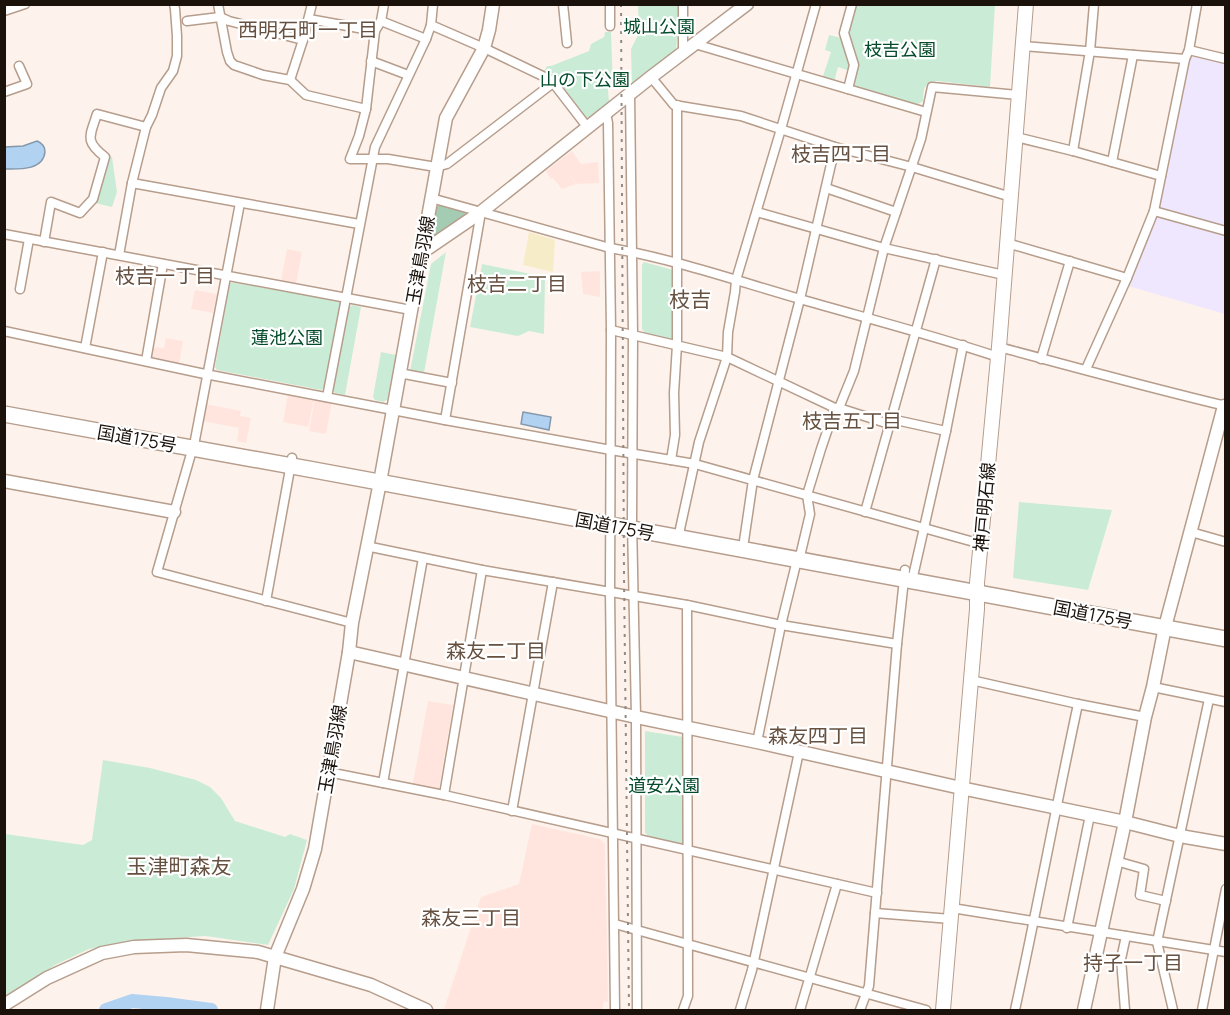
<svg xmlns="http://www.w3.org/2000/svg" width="1230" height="1015" viewBox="0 0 1230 1015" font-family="Manrope,'Noto Sans JP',sans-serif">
	<rect width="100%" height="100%" fill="#fef3ec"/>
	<g fill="#ffe5de">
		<polygon points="572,151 581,164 598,162 599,183 577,184 568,173 576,184 562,189 553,178 551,179 546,171"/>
		<polygon points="287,249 302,252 296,284 281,281"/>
		<polygon points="600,271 600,297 583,294 581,272"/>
		<polygon points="195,290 217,294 213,313 191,309"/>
		<polygon points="166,338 183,341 179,364 153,359 151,356 152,347 164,348"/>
		<polygon points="288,394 314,399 308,427 283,422"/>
		<polygon points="315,398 332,401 326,434 309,431"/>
		<polygon points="205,404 241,411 240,416 251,418 246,443 237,441 239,428 202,421"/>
		<polygon points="428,701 453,705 438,794 412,788"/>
		<polygon points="532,824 600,839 605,844 608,1002 604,1001 602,1010 447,1010 444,1009 481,897 519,884"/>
	</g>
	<g fill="#efe7fd">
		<polygon points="1194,55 1225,62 1225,227 1163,211 1160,207 1190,60"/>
		<polygon points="1157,216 1225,236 1225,314 1128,286 1153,217"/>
	</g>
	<g fill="#caecd6">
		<path d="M985 4 995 5 990 87 937 81C923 84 924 88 923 101L915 106 858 89 853 85 859 65 853 63 850 71 838 67 834 82 822 79 831 52 825 50 829 35 846 39 856 5Z"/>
		<polygon points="638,5 679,5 676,53 632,85 631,49 639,33"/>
		<polygon points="605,32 611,32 613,88 608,89 609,102 590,117 585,119 557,84 556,79 545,74 544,71 547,66 551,66 589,51 591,44 604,37"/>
		<polygon points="109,156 112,157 117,192 112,207 95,203"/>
		<polygon points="446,252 424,373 410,371 431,264"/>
		<polygon points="644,262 673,270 675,272 675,337 672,339 645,333 642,329 642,265"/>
		<polygon points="482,264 545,277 544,334 529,331 518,336 470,327"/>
		<polygon points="230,283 234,283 339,300 342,305 326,387 321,390 217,370 215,367"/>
		<polygon points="352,305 361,307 345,395 335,393 333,390 349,308"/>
		<polygon points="381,352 396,355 387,400 383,402 375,400 373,397"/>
		<polygon points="1019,502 1112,510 1088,590 1013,578"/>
		<polygon points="645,731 683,737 685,840 683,844 649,836 645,833"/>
		<polygon points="103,760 150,768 196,780 210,787 221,798 235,821 285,837 290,834 307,840 294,889 268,945 205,936 131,941 89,949 55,965 5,998 5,834 83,845 92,840"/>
	</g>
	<polygon fill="#a4ccb2" points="440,204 465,210 465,215 437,238 432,237 437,207"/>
	<polygon fill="#f6ecc7" points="529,232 555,240 553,272 523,265"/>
	<g fill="#b1d2f1" stroke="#8498ac" stroke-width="1.5">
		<path d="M37 141C42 143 45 146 45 152 43 171 18 169 5 169V147L23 146Z"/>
		<polygon points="523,412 551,417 549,430 521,424"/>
	</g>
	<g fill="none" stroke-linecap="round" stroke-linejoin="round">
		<polyline stroke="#b1d2f1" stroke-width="14" points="106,1010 132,1001 166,1004 211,1010"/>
		<g stroke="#b69d8c" stroke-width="11">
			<g id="street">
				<polyline points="218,4 227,52 230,61 234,65 263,75 290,80 306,95 366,109"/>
				<polyline points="384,4 381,21 375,31 366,109 359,136 350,159 388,159 436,167 447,164 553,83"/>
				<polyline points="563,4 567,43"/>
				<polyline points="610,4 610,26"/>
				<polyline points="4,11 25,4"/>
				<polyline points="309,19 375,31"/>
				<polyline points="187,21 220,17 229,21 303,40 312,4"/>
				<polyline points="381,21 426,39 431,25 484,48 551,80 588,128"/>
				<polyline points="431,25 433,4"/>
				<polyline points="695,44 926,112"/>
				<polyline points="1023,46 1185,59"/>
				<polyline points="1189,50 1226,59"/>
				<polyline points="683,53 683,4"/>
				<polyline points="371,61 408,75"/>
				<polyline points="651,77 674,105 741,116 835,147 912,167 1011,197"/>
				<polyline points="290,80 303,40"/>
				<polyline points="848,89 854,65 844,33 852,4"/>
				<polyline points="4,92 27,84 19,66"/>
				<polyline points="630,94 633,335 632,521 636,717 637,1010"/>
				<polyline points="606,113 608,123 611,330 610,592 615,1010"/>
				<polyline points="1016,137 1073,151 1161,176"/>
				<polyline points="1073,151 1090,51 1094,4"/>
				<polyline points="1112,162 1133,55"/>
				<polyline points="132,183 359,224"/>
				<polyline points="826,188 896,212"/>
				<path d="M431 198 610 248C674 259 737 281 800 299 866 318 932 335 998 357"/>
				<polyline points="240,203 195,440 157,572 352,623"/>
				<polyline points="1154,211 1226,231"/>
				<polyline points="757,212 884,248 1004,275"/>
				<polyline points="4,234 411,310"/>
				<path d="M44 242 51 202 80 213 93 199 105 157C84 141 90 136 97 114L146 127"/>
				<polyline points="1007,243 1127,278"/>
				<polyline points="119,255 132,183 146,127 152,115 161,88 173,71 177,56 177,36 175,9 174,4"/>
				<polyline points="20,289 29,239"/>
				<polyline points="611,330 727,357 835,408"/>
				<polyline points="4,331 200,373 445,420 611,450 695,464 981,544"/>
				<path d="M999 347C1074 367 1150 388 1226 406"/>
				<polyline points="85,348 103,252"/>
				<polyline points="1041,359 1070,261"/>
				<polyline points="146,361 163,264"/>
				<polyline points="1086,369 1127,278 1154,211 1185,59 1189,50 1197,4"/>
				<polyline points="399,373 452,383"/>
				<polyline points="327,397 375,147 426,39"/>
				<polyline points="839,408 889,424"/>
				<polyline points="891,419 946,431"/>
				<polyline points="445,420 481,212"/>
				<polyline points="671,460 675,435 674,393 677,345 677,105"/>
				<polyline points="865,512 936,259"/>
				<polyline points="1191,532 1226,542"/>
				<polyline points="680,538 680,529 699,442 727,357 728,332 735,292 736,280 781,129 816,4"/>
				<polyline points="744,541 753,480 800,299 835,147"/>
				<polyline points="366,546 482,570 687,605 781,625 897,644"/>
				<polyline points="914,572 946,431 963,345"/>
				<polyline points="266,601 292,458"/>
				<polyline points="971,680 1078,704 1145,717"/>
				<polyline points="1153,687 1226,702"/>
				<polyline points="757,742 781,625 797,560 801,552 810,514 807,495 821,449 835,408 839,408 854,371 884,248 921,139 932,87 1019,95"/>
				<polyline points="328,772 444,795 877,893"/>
				<polyline points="383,783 423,558"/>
				<polyline points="444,795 482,570"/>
				<polyline points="512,811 553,582"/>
				<polyline points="1116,861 1144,869 1140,895 1166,901"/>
				<polyline points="952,908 1226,952"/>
				<polyline points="875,913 951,919"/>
				<polyline points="615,924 926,1010"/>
				<polyline points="1067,928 1090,815"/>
				<polyline points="683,1010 688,996 687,605"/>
				<polyline points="740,1010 752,970 799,752"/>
				<polyline points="800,1010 837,884"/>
				<polyline points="860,1010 869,986 897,644 905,570"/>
				<path d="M1015 1010C1037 909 1056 806 1078 704"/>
				<polyline points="1125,1010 1121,959 1126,936"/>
				<polyline points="1173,1010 1157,942 1209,699"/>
				<polyline points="1202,1010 1226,889"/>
			</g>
		</g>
		<g stroke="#b69d8c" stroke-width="15">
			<g id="secondary">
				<polyline points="421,253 481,212 651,77 747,4"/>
				<polyline points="4,481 174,512"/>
				<polyline points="349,652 636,717 757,742 961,788 1125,822 1180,836 1226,844"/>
				<polyline points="4,1005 47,978 102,953 134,947 186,945 258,952 371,985 426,1010"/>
				<polyline points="267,1010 275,957 303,889 315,849 349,652 352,623 380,482 446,118 484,48 489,30 493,4"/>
				<polyline points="1084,1010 1125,822 1145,717 1153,687 1165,627 1224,406"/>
			</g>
		</g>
		<g stroke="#b69d8c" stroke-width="16">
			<polyline id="primary" points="943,1010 977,609 977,583 999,347 1026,4"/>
		</g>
		<g stroke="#b69d8c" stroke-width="18">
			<polyline id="highway" points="4,414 314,470 1226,639"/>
		</g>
		<use href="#street" stroke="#fff" stroke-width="8"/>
		<use href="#secondary" stroke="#fff" stroke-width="12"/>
		<use href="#primary" stroke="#fff" stroke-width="14"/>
		<use href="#highway" stroke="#fff" stroke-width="15"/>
		<polyline stroke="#938982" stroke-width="2" stroke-dasharray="3 6" stroke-linecap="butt" points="621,4 624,576 629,1010"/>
	</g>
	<g text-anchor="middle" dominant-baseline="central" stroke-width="4.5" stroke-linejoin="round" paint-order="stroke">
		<g font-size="18" fill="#044b2b" stroke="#fff">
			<text x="659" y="26">城山公園</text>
			<text x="900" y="49">枝吉公園</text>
			<text x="585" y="79">山の下公園</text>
			<text x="287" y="337">蓮池公園</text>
			<text x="664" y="785">道安公園</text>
		</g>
		<g font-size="18" fill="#1b120c" stroke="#fff">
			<text transform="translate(420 260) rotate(-80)">玉津鳥羽線</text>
			<text transform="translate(137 438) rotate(10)">国道175号</text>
			<text transform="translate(984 507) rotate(-85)">神戸明石線</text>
			<text transform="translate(615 526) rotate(11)">国道175号</text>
			<text transform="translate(1093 614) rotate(11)">国道175号</text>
			<text transform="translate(332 749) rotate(-80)">玉津鳥羽線</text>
		</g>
		<g font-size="20" fill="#665040" stroke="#fff">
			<text x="308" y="29">西明石町一丁目</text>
			<text x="841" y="153">枝吉四丁目</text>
			<text x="165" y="275">枝吉一丁目</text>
			<text x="517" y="283">枝吉二丁目</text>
			<text x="852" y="420">枝吉五丁目</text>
			<text x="496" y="650">森友二丁目</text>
			<text x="818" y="735">森友四丁目</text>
			<text x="471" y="917">森友三丁目</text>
			<text x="1133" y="962">持子一丁目</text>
		</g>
		<g font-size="21" fill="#665040" stroke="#fff">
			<text x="690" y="299">枝吉</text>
			<text x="179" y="866">玉津町森友</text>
		</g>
	</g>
	<rect width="1230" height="1015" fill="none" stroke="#1b120c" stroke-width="12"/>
</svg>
